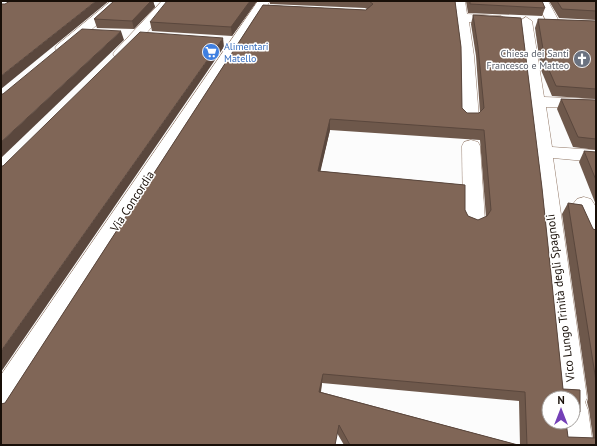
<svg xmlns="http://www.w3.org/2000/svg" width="597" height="446" viewBox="0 0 597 446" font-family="'PT Sans',sans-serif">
	<rect width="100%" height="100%" fill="#fcfcfc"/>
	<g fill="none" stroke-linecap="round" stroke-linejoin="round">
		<g stroke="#937968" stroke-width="1">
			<g id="minor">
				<polygon points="111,1 124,1 67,51 57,51 55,48 57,45"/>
				<polygon points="162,1 175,1 125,57 115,57 113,54 115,51"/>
				<polygon points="258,1 270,1 12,411 1,415 1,375"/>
				<polygon points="453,1 465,1 467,14 501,16 507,20 501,24 469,22 474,56 479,118 476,122 470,123 464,122 461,118 460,56"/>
				<polygon points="536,1 548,1 560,23 559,26 549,26"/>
				<polygon points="526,17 532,21 544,97 596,99 596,109 546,107 552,147 596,150 596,162 553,158 587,398 585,402 588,410 593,445 561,445 559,422 573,422 573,398 557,398 539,198 520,21"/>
				<polygon points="471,140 478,142 480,146 485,221 482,226 474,229 466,226 463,221 462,146 464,142"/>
				<polygon points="584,197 591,199 596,207 596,241 588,239 573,204 577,199"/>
			</g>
		</g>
		<use href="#minor" fill="#fff" fill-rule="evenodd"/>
	</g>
	<g fill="#6e584b" fill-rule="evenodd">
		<polygon points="114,1 153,1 155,7 134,29 97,28 94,19"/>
		<polygon points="257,1 232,36 152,31 150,22"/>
		<path d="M270 1H455L461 47 462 108 467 113H479L480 112 476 56 471 24 473 15 521 18 542 188 563 389 580 390V412L573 419V398H549V422H566L568 437 593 438 589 410 587 402 588 398 562 214 568 203 582 205 593 229 596 230V445H520L519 401 322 383 321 392 518 445H344L337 433 335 445H1V404L5 403 263 5 366 10 367 9 365 8 270 4ZM330 130 480 140 486 217 478 220 468 216 465 210V185L320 171Z"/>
		<polygon points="466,1 542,1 545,8 542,16 468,13"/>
		<polygon points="549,1 596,1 596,20 559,18"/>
		<polygon points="538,19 596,21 596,99 552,96 541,70 535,28"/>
		<polygon points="561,99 596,100 596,150 573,147 557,109"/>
		<polygon points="584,151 596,152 596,205 579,162"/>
	</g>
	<g fill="#5a473d">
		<polygon points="96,1 109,1 1,89 1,76"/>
		<polygon points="151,1 153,1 155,7 134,29 132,21"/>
		<polygon points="250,1 257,1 232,36 231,27"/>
		<polygon points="121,31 124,40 1,158 1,142"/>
		<polygon points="223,38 224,47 1,372 1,351"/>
		<polygon points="330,119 330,130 318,182 318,171"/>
		<polygon points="323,374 322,383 319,401 319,392"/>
	</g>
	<g fill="#806657" stroke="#5a473d" fill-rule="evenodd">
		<polygon points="10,1 96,1 1,76 1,4 5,4"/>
		<polygon points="114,1 151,1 132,21 94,19"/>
		<polygon points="167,1 250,1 231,27 150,22"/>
		<path d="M369 1H455L461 47 462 108 467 113H479L484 108 478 47 473 15 521 18 542 188 563 389 580 390V412H573V398H549V422H566L568 437 596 438V445H527L525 392 323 374 319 392 518 445H350L339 425 335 445H1V404L5 403 263 5 366 10 373 4ZM330 119 484 130 491 210 487 216 478 220 468 216 465 210V185L318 171Z"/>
		<polygon points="470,1 542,1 545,8 470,4"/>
		<polygon points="557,1 596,1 596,11 562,9"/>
		<polygon points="538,19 596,21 596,89 556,86 545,61"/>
		<polygon points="82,29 121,31 1,142 1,94 3,94"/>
		<polygon points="140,32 223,38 1,351 1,166 3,166"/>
		<polygon points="561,99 596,100 596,139 578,137"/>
		<polygon points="584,151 596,152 596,180"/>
		<polygon points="568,203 582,205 593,229 596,230 596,381"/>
	</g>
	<defs>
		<g id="supermarket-disc" transform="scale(0.9)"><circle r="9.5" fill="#3f7fe0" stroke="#fff"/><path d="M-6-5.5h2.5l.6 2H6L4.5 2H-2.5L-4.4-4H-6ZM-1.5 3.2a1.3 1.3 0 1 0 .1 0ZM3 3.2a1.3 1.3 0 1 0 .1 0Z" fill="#fff"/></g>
		<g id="church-disc" transform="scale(0.9)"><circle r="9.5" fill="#6b7280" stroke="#fff"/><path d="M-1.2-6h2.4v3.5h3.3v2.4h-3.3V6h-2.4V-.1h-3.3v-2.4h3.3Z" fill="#fff"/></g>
	</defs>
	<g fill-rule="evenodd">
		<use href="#supermarket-disc" x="211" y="52"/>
		<use href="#church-disc" x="582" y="59"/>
	</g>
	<g text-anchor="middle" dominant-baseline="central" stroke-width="3" stroke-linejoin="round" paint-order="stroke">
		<g font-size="10" fill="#366cbe" stroke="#fff" text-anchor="start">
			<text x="224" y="46">Alimentari<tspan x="224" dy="12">Matello</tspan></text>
		</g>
		<g font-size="10" fill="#5b616d" stroke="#fff" text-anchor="end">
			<text x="569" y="53">Chiesa dei Santi<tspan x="569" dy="12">Francesco e Matteo</tspan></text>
		</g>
		<g font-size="12" fill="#180f08" stroke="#fff">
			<text transform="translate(132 201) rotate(-57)">Via Concordia</text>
			<text transform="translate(560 298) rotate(-97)">Vico Lungo Trinità degli Spagnoli</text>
		</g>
	</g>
	<rect width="597" height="446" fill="none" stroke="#180f08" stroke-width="4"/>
	<g transform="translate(561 410)"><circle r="19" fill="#ffffff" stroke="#a39f9c"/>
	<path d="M0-3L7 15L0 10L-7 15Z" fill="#7440b7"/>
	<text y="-6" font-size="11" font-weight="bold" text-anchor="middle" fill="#180f08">N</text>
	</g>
</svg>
